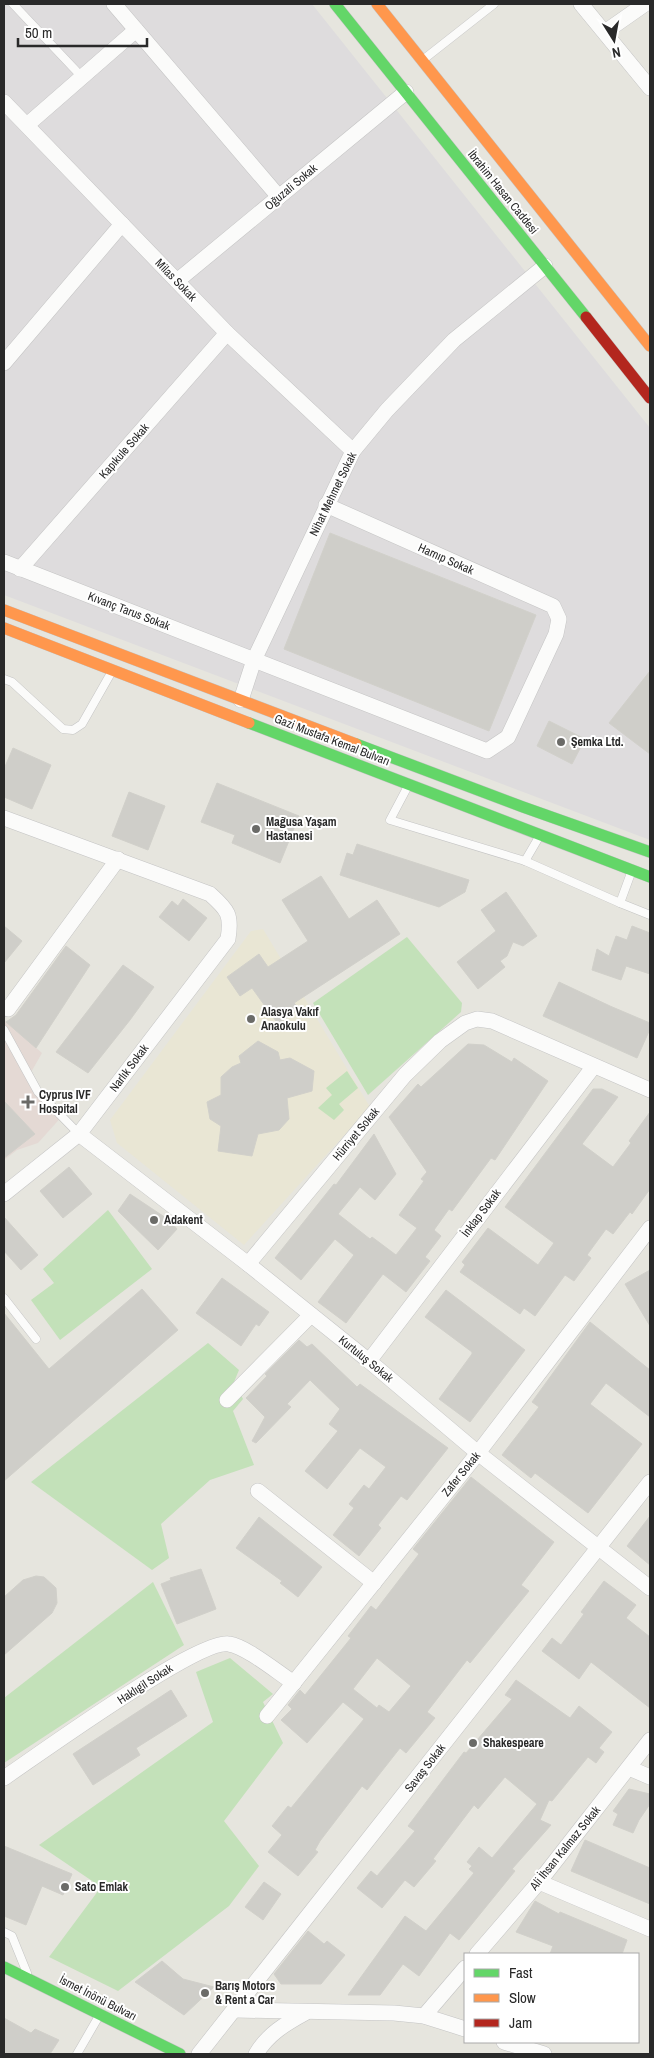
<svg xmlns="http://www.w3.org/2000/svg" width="654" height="2058" viewBox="0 0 654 2058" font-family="'Archivo Narrow',sans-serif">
	<rect width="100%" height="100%" fill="#e6e5de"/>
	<polygon fill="#dedcdd" points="4,4 312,4 650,428 650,840 4,595"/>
	<polygon fill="#e9e6d4" points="263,929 370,1107 244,1245 117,1143 110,1120 251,931"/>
	<polygon fill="#e4d9d4" points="4,1020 42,1053 30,1074 40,1090 64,1114 38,1143 17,1150 4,1160"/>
	<g fill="#c3e1b9">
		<polygon points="407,937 462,1003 461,1012 368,1095 313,1003"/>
		<polygon points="347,1071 358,1088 339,1104 344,1110 334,1120 318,1108 332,1095 326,1088"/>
		<polygon points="108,1210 152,1269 60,1340 31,1300 54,1283 43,1269"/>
		<polygon points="208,1343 239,1370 234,1382 243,1399 233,1411 254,1465 210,1480 161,1524 169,1558 152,1570 31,1482"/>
		<polygon points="153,1582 184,1645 4,1763 4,1698"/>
		<polygon points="230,1658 273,1694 263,1702 283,1743 224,1821 259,1866 229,1906 118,1991 49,1957 101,1887 39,1845 213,1722 196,1672"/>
	</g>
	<g fill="#cfcec9" stroke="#d1d0ca" fill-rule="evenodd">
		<polygon points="330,533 536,615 489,731 284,649"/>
		<polygon points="650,671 650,754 609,723"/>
		<polygon points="549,721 585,739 572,764 537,746"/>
		<polygon points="13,748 51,765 32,809 4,797 4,769"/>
		<polygon points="217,783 299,816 280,863 232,843 235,835 201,822"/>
		<polygon points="129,792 165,806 148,850 112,836"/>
		<polygon points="357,844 469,880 465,892 439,907 340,875 347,853 353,855"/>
		<polygon points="321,876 349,919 377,900 400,934 294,1003 299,1009 278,1024 252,988 240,996 227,977 259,954 268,967 308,941 282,900"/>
		<polygon points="506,892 537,936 523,946 513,942 507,956 500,961 505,967 478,989 457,962 496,931 481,910"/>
		<polygon points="183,899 207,918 189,941 159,917 172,901 178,906"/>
		<polygon points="4,926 22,941 4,963"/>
		<polygon points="632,926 650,933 650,974 626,966 621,980 592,970 597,949 609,956 616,936 627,940"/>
		<polygon points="66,946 90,965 36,1048 6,1022 16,1015"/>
		<polygon points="123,965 154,987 130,1020 88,1073 56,1052"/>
		<polygon points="559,982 610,1006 650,1023 650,1029 637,1058 543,1016"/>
		<polygon points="258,1041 278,1052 280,1060 290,1058 314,1071 312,1091 287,1098 289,1119 279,1130 258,1134 252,1156 218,1151 221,1126 210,1119 207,1102 221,1095 221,1077 232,1067 241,1063 239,1056"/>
		<polygon points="468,1044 484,1045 512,1062 514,1058 548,1081 495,1160 491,1158 452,1211 449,1209 434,1230 441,1236 425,1257 430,1261 406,1292 383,1274 346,1323 318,1302 354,1255 335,1239 301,1280 275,1258 334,1184 336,1185 374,1134 396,1174 375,1200 360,1187 338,1214 370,1239 372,1237 396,1255 417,1228 399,1215 424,1181 421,1179 427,1172 389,1117 418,1084 421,1087"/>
		<polygon points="593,1089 602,1089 618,1097 582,1144 613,1167 631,1143 629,1141 650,1112 650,1189 632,1214 630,1212 613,1234 606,1229 587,1255 591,1258 574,1281 565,1275 535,1316 524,1308 520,1314 460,1272 465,1265 462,1262 488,1228 538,1265 554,1243 505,1207"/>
		<polygon points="4,1101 35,1134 4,1158"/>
		<polygon points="69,1167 92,1194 63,1218 40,1191"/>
		<polygon points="130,1194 169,1220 177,1229 158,1250 118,1211"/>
		<polygon points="4,1217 38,1255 21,1270 4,1251"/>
		<polygon points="650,1270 650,1326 625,1284"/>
		<polygon points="222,1278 269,1312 259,1326 256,1324 241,1346 196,1313"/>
		<polygon points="142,1289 178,1330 4,1481 4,1313 49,1369"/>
		<polygon points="446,1290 525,1350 470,1422 439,1399 472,1354 472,1352 425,1317"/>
		<polygon points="590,1322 650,1370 650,1417 606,1383 590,1404 642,1444 588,1513 535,1473 531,1478 502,1455 539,1407 532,1402"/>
		<polygon points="299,1340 307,1347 312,1344 357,1387 360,1384 448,1448 407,1500 401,1496 378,1525 381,1528 359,1556 333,1535 354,1508 349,1504 364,1485 369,1489 386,1467 360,1448 327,1489 305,1471 338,1431 329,1424 340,1409 310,1380 287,1404 291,1407 256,1443 252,1441 265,1417 246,1398 267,1376 265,1374"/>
		<path d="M471 1477 554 1542 521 1585 529 1591 470 1663 467 1660 427 1712 435 1718 406 1753 400 1748 367 1790 362 1786 320 1841 315 1850 318 1852 298 1876 268 1852 282 1835 272 1826 288 1806 291 1808 364 1719 343 1702 307 1743 281 1720 292 1709 288 1705 300 1690 305 1695 351 1638 348 1636 371 1606 376 1610 419 1554 413 1549ZM377 1658 411 1686 389 1712 379 1705 377 1708 353 1689Z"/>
		<polygon points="650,1516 650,1565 627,1546"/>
		<polygon points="259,1517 322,1567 298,1597 280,1583 282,1581 236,1548"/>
		<polygon points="201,1569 216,1609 177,1624 161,1584 171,1580 170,1578"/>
		<polygon points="36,1576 44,1577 56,1588 57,1603 52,1613 4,1655 4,1597 23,1580"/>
		<polygon points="604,1581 636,1605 626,1618 650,1637 650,1708 591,1662 579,1679 542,1651 552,1638 561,1645 584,1614 581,1612"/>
		<polygon points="516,1680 570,1718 579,1706 612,1732 599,1748 604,1752 596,1763 588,1757 552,1801 549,1800 540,1820 551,1825 512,1869 515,1871 459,1940 450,1933 419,1976 403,1964 380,1995 348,1995 405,1916 426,1931 474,1873 469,1869 472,1866 467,1862 479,1847 492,1858 537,1804 505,1777 478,1809 474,1805 433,1859 436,1861 414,1887 405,1880 382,1908 357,1888 371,1871 377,1876 415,1831 408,1826 464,1752 466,1753 512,1699 505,1695"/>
		<polygon points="171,1690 187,1716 136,1748 140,1755 93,1785 73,1754"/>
		<polygon points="629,1789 650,1794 650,1804 639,1820 633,1833 613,1825 618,1814 613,1811"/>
		<polygon points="585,1840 650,1868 650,1904 571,1871"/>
		<polygon points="4,1846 72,1874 63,1895 42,1886 26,1925 4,1916"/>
		<polygon points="264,1882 281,1894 263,1920 245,1907"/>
		<polygon points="535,1901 559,1914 560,1912 627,1940 622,1954 550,1954 553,1946 516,1932"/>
		<polygon points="308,1931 324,1944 327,1941 345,1955 321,1984 281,1984 274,1974"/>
		<polygon points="162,1961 183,1979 214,1987 184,2015 135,1982"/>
		<polygon points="4,2018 31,2033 35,2029 59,2040 50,2054 4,2054"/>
	</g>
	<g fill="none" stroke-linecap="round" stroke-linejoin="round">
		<g stroke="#c4c4c4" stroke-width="9">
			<g id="lane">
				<polyline points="13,4 82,77"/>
				<polyline points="424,59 494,4"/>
				<polyline points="4,679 12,682 63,729 73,730 82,724 111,673"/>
				<polyline points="408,786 390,820 525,861 620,903 631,873"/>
				<polyline points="525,861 539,837"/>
				<polyline points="620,903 650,915"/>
				<polyline points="4,1030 38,1092 79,1134"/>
				<polyline points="4,1298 36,1339"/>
				<polyline points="4,1932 12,1936 27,1973"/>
				<polyline points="77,2054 99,2016"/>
			</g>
		</g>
		<g stroke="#c4c4c4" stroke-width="16">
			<g id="street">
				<polyline points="114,4 279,197"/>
				<polyline points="581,4 650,88"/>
				<polyline points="605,32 645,4"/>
				<polyline points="4,102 227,333 353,451"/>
				<polyline points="27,125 136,30"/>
				<polyline points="177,281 406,92"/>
				<polyline points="4,363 122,224"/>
				<polyline points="4,562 487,751 508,737 556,634 559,619 553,606 326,505"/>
				<polyline points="20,569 227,333"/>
				<polyline points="241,700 254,660 353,451 387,410 454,340 545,266"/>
				<path d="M4 818 210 894C228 910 232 915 228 939L79 1134 4 1194"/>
				<polyline points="8,1009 118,859"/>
				<polyline points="79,1134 248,1264 369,1361 478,1453 650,1588"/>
				<polyline points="248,1264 405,1075 440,1041 465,1023 477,1019 492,1021 650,1090"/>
				<polyline points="369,1361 594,1066"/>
				<polyline points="227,1400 311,1315"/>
				<polyline points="258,1491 374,1583"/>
				<polyline points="267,1716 478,1453 650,1228"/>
				<polyline points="629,1768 650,1777"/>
				<path d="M4 1778C38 1755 199 1638 229 1644 247 1647 277 1672 294 1683"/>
				<polyline points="539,1882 650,1929"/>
				<polyline points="477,1954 539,1882 650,1740"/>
				<polyline points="236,2010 394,2013 424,2016 465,2029"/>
				<polyline points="424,2016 465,1968"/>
				<polyline points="504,2042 544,2054"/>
				<polyline points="199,2054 650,1482"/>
				<path d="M256 2054C268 2034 285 2024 305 2013"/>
			</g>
		</g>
		<g stroke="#c4c4c4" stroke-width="12">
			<g id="fast">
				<polyline points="335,4 586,317"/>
				<polyline points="249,723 650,877"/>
				<polyline points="356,744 523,807 650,852"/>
				<polyline points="4,1967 180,2054"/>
			</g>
		</g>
		<g stroke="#c4c4c4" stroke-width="12">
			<g id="slow">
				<polyline points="377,4 650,346"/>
				<polyline points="4,610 356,744"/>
				<polyline points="4,628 249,723"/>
			</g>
		</g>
		<g stroke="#c4c4c4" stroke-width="12">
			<polyline id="jam" points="586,317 650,398"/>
		</g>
		<use href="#lane" stroke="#fbfbfa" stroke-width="8"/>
		<use href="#street" stroke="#fbfbfa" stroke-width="15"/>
		<use href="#fast" stroke="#63d668" stroke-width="11"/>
		<use href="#slow" stroke="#ff974d" stroke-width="11"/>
		<use href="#jam" stroke="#b3261e" stroke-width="11"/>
	</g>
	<g fill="#6b6b68" stroke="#fff" stroke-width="2">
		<circle cx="561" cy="742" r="5"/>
		<circle cx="256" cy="829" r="5"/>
		<circle cx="251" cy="1019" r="5"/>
		<path d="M25.5 1094.5h5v5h5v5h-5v5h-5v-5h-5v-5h5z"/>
		<circle cx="154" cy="1220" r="5"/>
		<circle cx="473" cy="1743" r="5"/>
		<circle cx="65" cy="1887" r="5"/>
		<circle cx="205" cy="1993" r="5"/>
	</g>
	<g text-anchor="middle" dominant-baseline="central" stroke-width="4" stroke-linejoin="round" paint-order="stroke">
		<g font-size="12" fill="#292929" stroke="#fff">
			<text transform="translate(291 187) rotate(-40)">Oğuzali Sokak</text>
			<text transform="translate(503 192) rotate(51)">İbrahim Hasan Caddesi</text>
			<text transform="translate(176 280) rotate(46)">Milas Sokak</text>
			<text transform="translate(124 451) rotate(-49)">Kapıkule Sokak</text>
			<text transform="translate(333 494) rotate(-64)">Nihat Mehmet Sokak</text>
			<text transform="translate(446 559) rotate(24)">Harnıp Sokak</text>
			<text transform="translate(129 611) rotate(21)">Kıvanç Tarus Sokak</text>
			<text transform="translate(332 740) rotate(21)">Gazi Mustafa Kemal Bulvarı</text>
			<text transform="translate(129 1068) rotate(-53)">Narlık Sokak</text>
			<text transform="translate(356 1134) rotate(-50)">Hürriyet Sokak</text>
			<text transform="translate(481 1213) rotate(-53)">İnklap Sokak</text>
			<text transform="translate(366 1359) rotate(39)">Kurtuluş Sokak</text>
			<text transform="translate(461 1474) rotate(-51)">Zafer Sokak</text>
			<text transform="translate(145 1684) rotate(-33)">Haklıgil Sokak</text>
			<text transform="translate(425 1768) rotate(-52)">Savaş Sokak</text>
			<text transform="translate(565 1848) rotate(-51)">Ali İhsan Kalmaz Sokak</text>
			<text transform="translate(98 1998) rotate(27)">İsmet İnönü Bulvarı</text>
		</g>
		<g font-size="12" font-weight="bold" fill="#292929" stroke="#fff" text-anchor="start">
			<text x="571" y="742">Şemka Ltd.</text>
			<text x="266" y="822">Mağusa Yaşam<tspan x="266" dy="14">Hastanesi</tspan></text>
			<text x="261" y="1012">Alasya Vakıf<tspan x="261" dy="14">Anaokulu</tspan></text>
			<text x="39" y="1095">Cyprus IVF<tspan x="39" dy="14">Hospital</tspan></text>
			<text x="164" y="1220">Adakent</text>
			<text x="483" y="1743">Shakespeare</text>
			<text x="75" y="1887">Sato Emlak</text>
			<text x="215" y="1986">Barış Motors<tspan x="215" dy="14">&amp; Rent a Car</tspan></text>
		</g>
	</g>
	<rect width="654" height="2058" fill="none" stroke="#292929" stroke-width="10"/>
	<rect x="464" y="1953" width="175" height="90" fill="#ffffff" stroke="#a9a9a9"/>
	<rect x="474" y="1969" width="25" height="8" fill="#63d668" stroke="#a9a9a9"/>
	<text x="509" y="1978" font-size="15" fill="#292929">Fast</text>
	<rect x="474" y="1994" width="25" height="8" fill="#ff974d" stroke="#a9a9a9"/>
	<text x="509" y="2003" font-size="15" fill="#292929">Slow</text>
	<rect x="474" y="2019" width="25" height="8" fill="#b3261e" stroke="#a9a9a9"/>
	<text x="509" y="2028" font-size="15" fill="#292929">Jam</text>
	<g transform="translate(614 40) rotate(169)" stroke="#ffffff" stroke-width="4" paint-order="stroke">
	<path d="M0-4L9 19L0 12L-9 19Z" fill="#292929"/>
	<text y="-8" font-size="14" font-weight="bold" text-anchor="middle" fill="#292929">N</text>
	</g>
	<path d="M18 38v8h129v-8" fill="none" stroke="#292929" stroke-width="2.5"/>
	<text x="25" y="38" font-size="15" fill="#292929" stroke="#ffffff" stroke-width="4" paint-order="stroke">50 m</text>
</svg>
